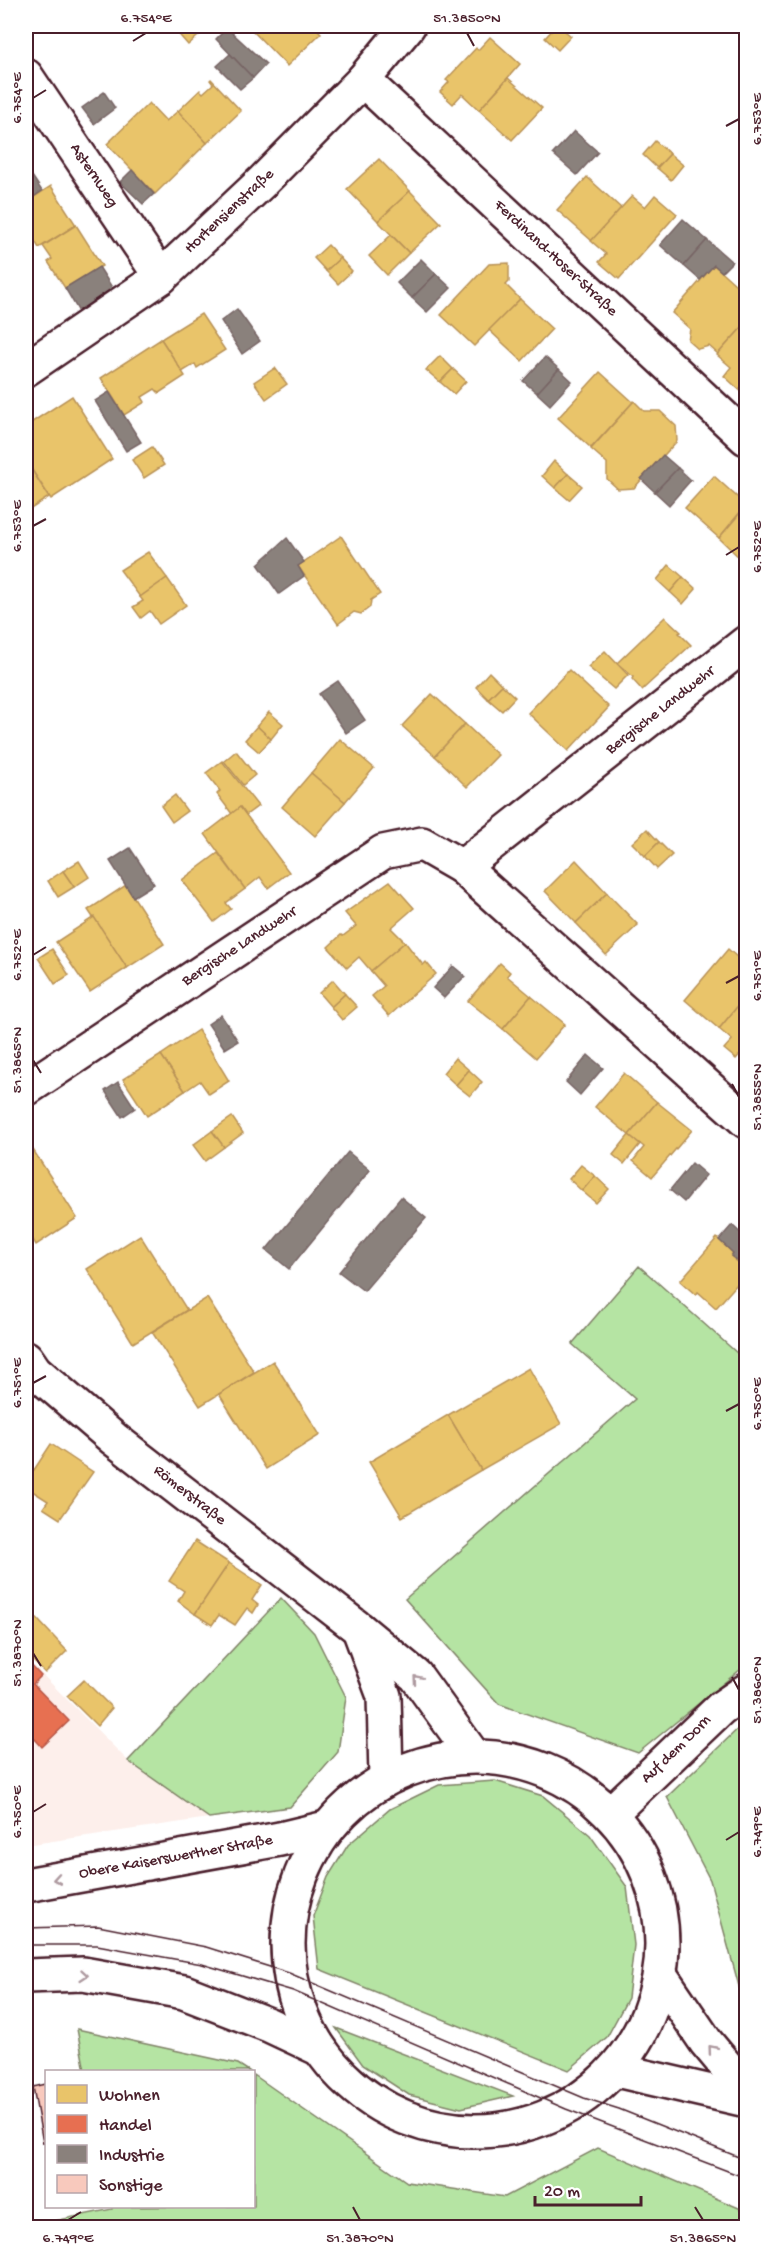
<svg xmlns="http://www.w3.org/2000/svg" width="772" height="2253" viewBox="0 0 772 2253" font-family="'Gochi Hand',sans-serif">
	<rect width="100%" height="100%" fill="#fff"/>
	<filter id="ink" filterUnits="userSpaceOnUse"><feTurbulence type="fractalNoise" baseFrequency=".0167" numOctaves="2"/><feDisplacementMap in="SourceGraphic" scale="12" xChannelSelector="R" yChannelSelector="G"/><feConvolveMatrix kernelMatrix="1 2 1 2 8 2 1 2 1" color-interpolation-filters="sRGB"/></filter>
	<g filter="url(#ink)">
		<polygon fill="#fdefeb" points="26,1658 128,1761 209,1818 26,1845"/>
		<g fill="#b5e4a3" stroke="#808267" stroke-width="1.5">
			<polygon points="639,1266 746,1361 746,1665 638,1753 499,1704 405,1599 635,1399 572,1344"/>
			<polygon points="281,1598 314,1633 346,1697 338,1752 290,1807 209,1818 128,1761"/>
			<polygon points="746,1721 746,2008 743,2001 710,1880 667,1797"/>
			<polygon points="495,1781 543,1796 590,1835 627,1887 634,1945 628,1998 607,2037 569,2070 319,1969 313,1916 328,1877 348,1845 390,1809 439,1785"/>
			<polygon points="336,2028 513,2096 461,2108 409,2095 363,2065"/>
			<polygon points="77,2029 238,2064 249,2071 85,2071"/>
			<polygon points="254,2075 407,2182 505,2197 598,2148 746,2211 746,2227 26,2227 112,2209 112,2207 254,2206"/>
		</g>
		<g fill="#e9c46a" stroke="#b99257" stroke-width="1.5">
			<polygon points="180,26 202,26 206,29 188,45 175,30"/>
			<polygon points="248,26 314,26 321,33 287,66"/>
			<polygon points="556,26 559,26 571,36 558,50 545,38"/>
			<polygon points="490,37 520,64 479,110 462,94 453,104 440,92 449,82 446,80 476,48 478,50"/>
			<polygon points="508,78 542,108 512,140 479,110"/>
			<polygon points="211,79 241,111 207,143 178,111 200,90 203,93 213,84 210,80"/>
			<polygon points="149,103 166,121 178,111 207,143 155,194 107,144"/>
			<polygon points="655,141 670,154 657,168 643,155"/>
			<polygon points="670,154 683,165 671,180 657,168"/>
			<polygon points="379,159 410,191 378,221 347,189"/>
			<polygon points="587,177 621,208 592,241 557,210"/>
			<polygon points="51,186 76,225 39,248 26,227 29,224 26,219 26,202"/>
			<polygon points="410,191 441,223 409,253 378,221"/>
			<polygon points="655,195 677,214 619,279 599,262 606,254 591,241 632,196 645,207"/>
			<polygon points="76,225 102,266 65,288 48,262 52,259 43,246"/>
			<polygon points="391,235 409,253 387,275 369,256"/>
			<polygon points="328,245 340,258 326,271 314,258"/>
			<polygon points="340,258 352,271 338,284 326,271"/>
			<polygon points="509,263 509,282 506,285 520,299 474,346 441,315 489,264"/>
			<polygon points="714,265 746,294 746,323 718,354 709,346 698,349 688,340 690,329 672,313"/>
			<polygon points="520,299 552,329 522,361 489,330"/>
			<polygon points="201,314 225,350 197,368 195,364 182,372 161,339"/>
			<polygon points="746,323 746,381 740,388 745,392 744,394 724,376 731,367 717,355"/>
			<polygon points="161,339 185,376 159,393 155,389 142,397 145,402 124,415 101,378"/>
			<polygon points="440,356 453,369 440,382 426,370"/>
			<polygon points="275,368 287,384 266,399 254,382"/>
			<polygon points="453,369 466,381 454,394 440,382"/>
			<polygon points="600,372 633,402 591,448 558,418"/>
			<polygon points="72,396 112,459 51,499 26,461 26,426"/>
			<polygon points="634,401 644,411 660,411 676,426 677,441 634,488 618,489 607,479 607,463 591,449"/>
			<polygon points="152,447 164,465 144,478 132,460"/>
			<polygon points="26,461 49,497 26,512"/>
			<polygon points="554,461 568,474 555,488 542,476"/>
			<polygon points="568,474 582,486 569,500 555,488"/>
			<polygon points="714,476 746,505 719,538 685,508"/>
			<polygon points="746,506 746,564 719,538"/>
			<polygon points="341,536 380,594 371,600 370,607 361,614 354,612 338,624 298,566"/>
			<polygon points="148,552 167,578 140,597 120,570"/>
			<polygon points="669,565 683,577 670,592 657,580"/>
			<polygon points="683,577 696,589 683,604 670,592"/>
			<polygon points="167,578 186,605 159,624 150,611 141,618 133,607 143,601 140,597"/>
			<polygon points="665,617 681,632 679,633 691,645 642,690 632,679 633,677 617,663"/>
			<polygon points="605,651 628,675 614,689 588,667"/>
			<polygon points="569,670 609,707 568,751 528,713"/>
			<polygon points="489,672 502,685 488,699 476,687"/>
			<polygon points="502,685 515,697 502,711 488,699"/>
			<polygon points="432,694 465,724 435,756 402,726"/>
			<polygon points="269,712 283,724 271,739 257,726"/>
			<polygon points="465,724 498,755 467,787 435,756"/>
			<polygon points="257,726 271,739 259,752 245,740"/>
			<polygon points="340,739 374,768 345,802 311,773"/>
			<polygon points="236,751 255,775 243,785 224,761"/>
			<polygon points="222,761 258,806 246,815 240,807 232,814 217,794 220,791 206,773"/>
			<polygon points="311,773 345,802 315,836 282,807"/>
			<polygon points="175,795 187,811 172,822 161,806"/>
			<polygon points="240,807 289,872 268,888 260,877 245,889 205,834"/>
			<polygon points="647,829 659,842 645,856 632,843"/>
			<polygon points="659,842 672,855 657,869 645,856"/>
			<polygon points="218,853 245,889 226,903 231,909 214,922 182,880"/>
			<polygon points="576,860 607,893 576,923 545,891"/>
			<polygon points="79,861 89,877 74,887 63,871"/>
			<polygon points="63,871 74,887 58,897 48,881"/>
			<polygon points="390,881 414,908 391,928 405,942 371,971 359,957 347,968 328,947 341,935 343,936 356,926 345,913"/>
			<polygon points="126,885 164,944 127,968 88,910"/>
			<polygon points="607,893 638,925 606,955 576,923"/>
			<polygon points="94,917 127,968 90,992 56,942"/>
			<polygon points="405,942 423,965 426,962 436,974 389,1016 372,996 384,986 371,971"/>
			<polygon points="52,949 69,975 55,984 38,958"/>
			<polygon points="728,949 746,965 746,996 719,1029 685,1000"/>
			<polygon points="500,963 510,972 507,976 531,996 503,1029 468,1001"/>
			<polygon points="333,980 345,994 331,1007 319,993"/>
			<polygon points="345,994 357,1007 342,1020 331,1007"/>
			<polygon points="531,996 565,1024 536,1058 503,1029"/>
			<polygon points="746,996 746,1052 744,1050 736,1059 724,1049 732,1040 719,1029"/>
			<polygon points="198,1030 229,1081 209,1094 200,1081 185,1091 161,1055"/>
			<polygon points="161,1055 185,1091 147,1116 123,1079"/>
			<polygon points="455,1058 469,1070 456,1085 443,1073"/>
			<polygon points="469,1070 482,1082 470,1096 456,1085"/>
			<polygon points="624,1073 657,1102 629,1135 595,1107"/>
			<polygon points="657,1102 692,1130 652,1177 633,1161 644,1147 629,1135"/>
			<polygon points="232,1117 243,1133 224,1147 212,1131"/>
			<polygon points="212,1131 224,1147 205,1161 193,1145"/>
			<polygon points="629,1135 640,1144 624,1164 613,1155"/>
			<polygon points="28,1142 77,1218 36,1245 26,1228 26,1143"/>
			<polygon points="581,1165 595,1176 582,1191 569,1179"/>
			<polygon points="595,1176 609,1189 596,1203 582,1191"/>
			<polygon points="140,1235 187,1310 133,1343 87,1269"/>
			<polygon points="717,1238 733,1253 731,1256 746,1269 746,1274 716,1308 698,1292 696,1295 680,1281"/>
			<polygon points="207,1298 254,1372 200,1406 152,1332"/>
			<polygon points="273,1361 320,1435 266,1469 219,1394"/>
			<polygon points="529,1368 561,1424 481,1470 448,1415"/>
			<polygon points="448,1415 481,1470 402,1517 369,1462"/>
			<polygon points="51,1444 93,1472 60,1519 43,1508 48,1501 26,1487 26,1482"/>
			<polygon points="195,1541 229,1563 195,1614 178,1601 184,1591 169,1581"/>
			<polygon points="229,1563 262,1585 252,1600 258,1605 253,1613 247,1608 235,1625 219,1615 212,1625 195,1614"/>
			<polygon points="26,1607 67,1651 45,1673 26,1654"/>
			<polygon points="84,1680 112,1708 97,1726 67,1696"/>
		</g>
		<polygon fill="#e76f51" stroke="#b85746" stroke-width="1.5" points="26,1660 41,1676 33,1684 69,1721 42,1747 27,1730 30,1727 26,1723"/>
		<g fill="#8a817c" stroke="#776464" stroke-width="1.5">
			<polygon points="227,28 266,64 253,78 216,39"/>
			<polygon points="230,54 253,78 240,89 217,66"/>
			<polygon points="104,92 115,108 94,124 82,108"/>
			<polygon points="574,131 598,152 577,175 553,154"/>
			<polygon points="28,170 42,191 26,202 26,171"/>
			<polygon points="132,170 154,194 143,204 120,182"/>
			<polygon points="683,219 707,240 684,266 660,245"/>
			<polygon points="707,240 732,262 722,272 714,265 700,280 684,266"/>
			<polygon points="421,259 436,274 412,298 397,283"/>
			<polygon points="99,267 113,289 79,312 65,288"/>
			<polygon points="436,274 451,288 427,312 412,298"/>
			<polygon points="237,309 260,341 242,354 221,321"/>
			<polygon points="545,357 559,369 537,393 523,381"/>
			<polygon points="559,369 572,381 550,405 537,393"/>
			<polygon points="109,392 141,442 126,451 95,401"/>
			<polygon points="663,455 678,468 655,492 641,479"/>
			<polygon points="678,468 691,480 669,505 655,492"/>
			<polygon points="287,538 304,562 298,566 304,576 279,594 258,564"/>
			<polygon points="338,681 365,720 346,733 319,694"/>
			<polygon points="130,848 154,884 133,897 110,861"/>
			<polygon points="453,966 465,976 444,998 433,988"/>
			<polygon points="221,1015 238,1041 225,1049 208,1024"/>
			<polygon points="588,1055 603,1068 580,1095 566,1082"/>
			<polygon points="118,1082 135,1108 122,1117 105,1091"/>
			<polygon points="348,1152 370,1170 289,1269 266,1250"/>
			<polygon points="692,1163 706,1175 684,1202 670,1190"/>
			<polygon points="401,1197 426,1218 364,1291 339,1272"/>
			<polygon points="732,1225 746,1238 746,1256 740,1263 731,1256 733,1253 719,1240"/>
		</g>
		<polygon fill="#f8c9bd" stroke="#4a1f2b" stroke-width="1.5" points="46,2084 46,2143 43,2143 33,2087"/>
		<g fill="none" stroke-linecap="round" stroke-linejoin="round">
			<g stroke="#4a1f2b" stroke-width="38">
				<g id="minor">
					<polyline points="26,76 161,277"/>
					<polyline points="363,80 746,438"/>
					<polyline points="26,369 161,277 262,182 363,80 408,26"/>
					<polyline points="462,867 746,1121"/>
					<polyline points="26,1089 383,852 422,844 462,867 746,643"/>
					<polyline points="26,1358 35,1371 114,1439 358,1628 416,1676 473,1755"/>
					<polyline points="359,1629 384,1696 386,1777"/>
					<polyline points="611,1813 721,1708 746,1691"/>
				</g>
			</g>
			<g stroke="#4a1f2b" stroke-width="38">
				<g id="tertiary">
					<circle cx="475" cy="1944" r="187"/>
					<polyline points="26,1885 280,1839 326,1828"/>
					<polyline points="26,1976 83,1974 184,1992 269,2025 318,2048"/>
					<polyline points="661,1976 706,2042 746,2090"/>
					<polyline points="616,2070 746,2100"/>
				</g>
			</g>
			<use href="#minor" stroke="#fff" stroke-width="33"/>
			<use href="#tertiary" stroke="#fff" stroke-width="33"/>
			<g stroke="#4a1f2b" stroke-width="1.5">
				<polyline points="26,1928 98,1926 206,1947 289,1973 584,2098 619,2109 746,2160"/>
				<polyline points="26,1945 97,1945 202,1964 293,1991 566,2109 746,2178"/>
			</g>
		</g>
		<defs><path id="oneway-chevron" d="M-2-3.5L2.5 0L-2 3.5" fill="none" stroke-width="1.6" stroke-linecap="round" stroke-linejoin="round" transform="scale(1.5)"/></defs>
		<g stroke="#ae9aa0">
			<use href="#oneway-chevron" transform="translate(417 1679) rotate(-131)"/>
			<use href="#oneway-chevron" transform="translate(57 1879) rotate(170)"/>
			<use href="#oneway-chevron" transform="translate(84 1975) rotate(5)"/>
			<use href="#oneway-chevron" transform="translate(712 2049) rotate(-130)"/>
		</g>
	</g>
	<path fill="none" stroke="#4a1f2b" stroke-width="2" d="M467 33 474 46M133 41 146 33M33 98 46 90M726 126 739 119M33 526 46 519M726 555 739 547M33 955 46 947M726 983 739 976M33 1060 41 1073M732 1084 739 1097M33 1383 46 1376M726 1411 739 1404M33 1653 41 1666M732 1677 739 1690M33 1812 46 1804M726 1840 739 1832M353 2207 360 2220M695 2207 703 2220M68 2220 81 2212"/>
	<g text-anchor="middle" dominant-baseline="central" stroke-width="6" stroke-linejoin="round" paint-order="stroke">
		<g font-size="16" fill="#4a1f2b" stroke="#fff">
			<text transform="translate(93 176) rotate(56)">Asternweg</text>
			<text transform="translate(230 212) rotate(-43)">Hortensienstraße</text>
			<text transform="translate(555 259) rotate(43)">Ferdinand-Hoser-Straße</text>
			<text transform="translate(661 711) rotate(-38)">Bergische Landwehr</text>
			<text transform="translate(240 947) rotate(-33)">Bergische Landwehr</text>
			<text transform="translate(189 1496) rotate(38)">Römerstraße</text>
			<text transform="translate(677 1750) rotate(-44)">Auf dem Dorn</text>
			<text transform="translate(176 1858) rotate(-10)">Obere Kaiserswerther Straße</text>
		</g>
	</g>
	<rect width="772" height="2253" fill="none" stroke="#fff" stroke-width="66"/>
	<rect x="45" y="2070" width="210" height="138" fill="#ffffff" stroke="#b7a5aa" stroke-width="1.5"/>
	<rect x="57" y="2085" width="30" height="18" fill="#e9c46a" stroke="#b7a5aa" stroke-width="1.5"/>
	<text x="99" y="2100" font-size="18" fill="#4a1f2b">Wohnen</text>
	<rect x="57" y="2115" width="30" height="18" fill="#e76f51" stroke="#b7a5aa" stroke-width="1.5"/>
	<text x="99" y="2130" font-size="18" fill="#4a1f2b">Handel</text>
	<rect x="57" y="2145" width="30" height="18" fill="#8a817c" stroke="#b7a5aa" stroke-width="1.5"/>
	<text x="99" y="2160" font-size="18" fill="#4a1f2b">Industrie</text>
	<rect x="57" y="2175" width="30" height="18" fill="#f8c9bd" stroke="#b7a5aa" stroke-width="1.5"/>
	<text x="99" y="2190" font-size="18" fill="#4a1f2b">Sonstige</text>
	<path d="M535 2196v9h106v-9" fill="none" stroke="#4a1f2b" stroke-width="3"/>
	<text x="544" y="2196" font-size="18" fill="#4a1f2b" stroke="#ffffff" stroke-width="4.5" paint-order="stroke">20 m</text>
	<rect x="33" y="33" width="706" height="2187" fill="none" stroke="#4a1f2b" stroke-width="2"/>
	<g font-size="15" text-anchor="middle" fill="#4a1f2b">
		<text x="146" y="22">6.754°E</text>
		<text x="467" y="22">51.3850°N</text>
		<text transform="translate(16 98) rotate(-90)" y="5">6.754°E</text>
		<text transform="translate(756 119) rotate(-90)" y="5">6.753°E</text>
		<text transform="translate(16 526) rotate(-90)" y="5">6.753°E</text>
		<text transform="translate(756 547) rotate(-90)" y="5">6.752°E</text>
		<text transform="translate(16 955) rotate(-90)" y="5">6.752°E</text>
		<text transform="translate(756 976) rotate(-90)" y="5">6.751°E</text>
		<text transform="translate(16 1060) rotate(-90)" y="5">51.3865°N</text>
		<text transform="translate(756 1097) rotate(-90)" y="5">51.3855°N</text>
		<text transform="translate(16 1383) rotate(-90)" y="5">6.751°E</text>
		<text transform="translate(756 1404) rotate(-90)" y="5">6.750°E</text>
		<text transform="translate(16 1653) rotate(-90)" y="5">51.3870°N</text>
		<text transform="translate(756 1690) rotate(-90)" y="5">51.3860°N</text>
		<text transform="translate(16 1812) rotate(-90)" y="5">6.750°E</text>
		<text transform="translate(756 1832) rotate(-90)" y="5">6.749°E</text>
		<text x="68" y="2242">6.749°E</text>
		<text x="360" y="2242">51.3870°N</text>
		<text x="703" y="2242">51.3865°N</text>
	</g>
</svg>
